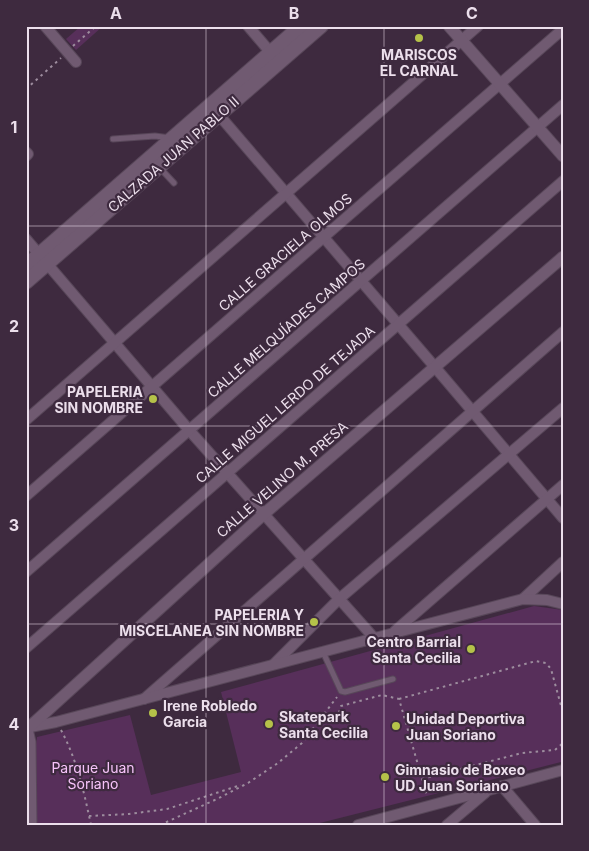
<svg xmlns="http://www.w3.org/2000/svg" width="589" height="851" viewBox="0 0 589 851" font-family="Inter,sans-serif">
	<rect width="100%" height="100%" fill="#3e2a3f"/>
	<g fill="#572f5a">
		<polygon points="81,26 103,26 76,50 66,39"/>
		<polygon points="534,606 563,610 563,761 561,762 312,825 34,825 33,766 37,737 130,715 151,795 241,772 221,692"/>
	</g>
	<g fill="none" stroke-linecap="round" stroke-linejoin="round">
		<g stroke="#584759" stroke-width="7">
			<g id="service">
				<polyline points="113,139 155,136 170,138"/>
				<polyline points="159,167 174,183"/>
				<polyline points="323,652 341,691 345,692 393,679"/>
			</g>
		</g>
		<g stroke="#584759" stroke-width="12">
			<g id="minor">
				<polyline points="45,26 76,62"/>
				<polyline points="248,26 271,53"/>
				<polyline points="219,115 434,366 563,518"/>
				<polyline points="26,152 28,154 26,156"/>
				<polyline points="26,239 189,430 375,639"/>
				<polyline points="26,420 478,26"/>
				<polyline points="26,496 563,29"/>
				<polyline points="26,572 563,105"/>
				<polyline points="523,599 563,562"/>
				<polyline points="395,631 563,485"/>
				<polyline points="26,648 563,181"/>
				<polyline points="274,664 339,599 563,408"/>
				<polyline points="144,699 563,332"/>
				<polyline points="30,727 56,722 523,599 547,600 563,604"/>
				<polyline points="502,786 535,825"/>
				<polyline points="358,825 563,770"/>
				<polyline points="447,825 485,793"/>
			</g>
		</g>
		<g stroke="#584759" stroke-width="13">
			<g id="tertiary">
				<polyline points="449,26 563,156"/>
				<polyline points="27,729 30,742 31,825"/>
				<polyline points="26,730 265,513 563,257"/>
			</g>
		</g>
		<g stroke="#584759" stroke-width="16">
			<g id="secondary">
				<polyline points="26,266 301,26"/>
				<polyline points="26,282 321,26"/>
			</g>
		</g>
		<g stroke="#9d8d9e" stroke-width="2" stroke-dasharray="2.5 4" stroke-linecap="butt">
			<polyline points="73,46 96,26"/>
			<polyline points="26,89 61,58"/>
			<polyline points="399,699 536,661 546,663 551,669 563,713"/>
			<polyline points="322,715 338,716 341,706 382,695 399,699 427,796"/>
			<path d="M61 730C77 760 84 792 91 825"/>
			<polyline points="422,779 522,753 555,750 563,743"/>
			<polyline points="89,816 129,814 167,809 241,785"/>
			<polyline points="160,825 217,799 248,783 278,763 302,743 337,697"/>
		</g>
		<use href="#service" stroke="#705a71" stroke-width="5"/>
		<use href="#minor" stroke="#705a71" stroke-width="10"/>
		<use href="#tertiary" stroke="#705a71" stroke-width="11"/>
		<use href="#secondary" stroke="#705a71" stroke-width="14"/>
	</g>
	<path fill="none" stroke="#ecdfec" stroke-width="1" stroke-opacity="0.55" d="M206 26V825M384 26V825M26 226H563M26 426H563M26 624H563"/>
	<g fill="#b5c249" stroke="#3e2a3f" stroke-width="2">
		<circle cx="419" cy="38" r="5"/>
		<circle cx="153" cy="399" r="5"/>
		<circle cx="314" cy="622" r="5"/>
		<circle cx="471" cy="649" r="5"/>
		<circle cx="153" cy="713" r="5"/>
		<circle cx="269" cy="724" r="5"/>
		<circle cx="396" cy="726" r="5"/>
		<circle cx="385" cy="777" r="5"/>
	</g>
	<g text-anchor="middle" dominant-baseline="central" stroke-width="4.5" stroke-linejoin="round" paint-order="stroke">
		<g font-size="14" font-weight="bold" fill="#ecdfec" stroke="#3e2a3f" text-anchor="start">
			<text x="419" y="54" text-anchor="middle">MARISCOS<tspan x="419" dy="16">EL CARNAL</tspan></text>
			<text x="143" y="391" text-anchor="end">PAPELERIA<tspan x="143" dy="16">SIN NOMBRE</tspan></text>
			<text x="304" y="614" text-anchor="end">PAPELERIA Y<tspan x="304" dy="16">MISCELANEA SIN NOMBRE</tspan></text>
			<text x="461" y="641" text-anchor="end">Centro Barrial<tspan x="461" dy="16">Santa Cecilia</tspan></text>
			<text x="163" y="705">Irene Robledo<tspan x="163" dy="16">Garcia</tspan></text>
			<text x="279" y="716">Skatepark<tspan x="279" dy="16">Santa Cecilia</tspan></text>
			<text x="406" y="718">Unidad Deportiva<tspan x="406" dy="16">Juan Soriano</tspan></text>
			<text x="395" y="769">Gimnasio de Boxeo<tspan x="395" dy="16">UD Juan Soriano</tspan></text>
		</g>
		<g font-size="14" fill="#ecdfec" stroke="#3e2a3f">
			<text transform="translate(173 154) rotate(-41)">CALZADA JUAN PABLO II</text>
			<text transform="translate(285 252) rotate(-41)">CALLE GRACIELA OLMOS</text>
			<text transform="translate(286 328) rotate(-41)">CALLE MELQUÍADES CAMPOS</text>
			<text transform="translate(285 404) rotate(-41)">CALLE MIGUEL LERDO DE TEJADA</text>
			<text transform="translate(282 479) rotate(-41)">CALLE VELINO M. PRESA</text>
		</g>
		<g font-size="14" fill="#f6c3f9" stroke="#3e2a3f">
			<text x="93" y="767">Parque Juan<tspan x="93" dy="16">Soriano</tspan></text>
		</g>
	</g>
	<rect width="589" height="851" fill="none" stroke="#3e2a3f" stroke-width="55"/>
	<rect x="28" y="28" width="534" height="796" fill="none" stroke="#ecdfec" stroke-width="2"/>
	<g font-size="16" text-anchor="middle" font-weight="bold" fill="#ecdfec">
		<text x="116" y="19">A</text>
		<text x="294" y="19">B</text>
		<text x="472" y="19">C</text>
		<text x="14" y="133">1</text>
		<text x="14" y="332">2</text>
		<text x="14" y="531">3</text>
		<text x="14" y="730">4</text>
	</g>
</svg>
